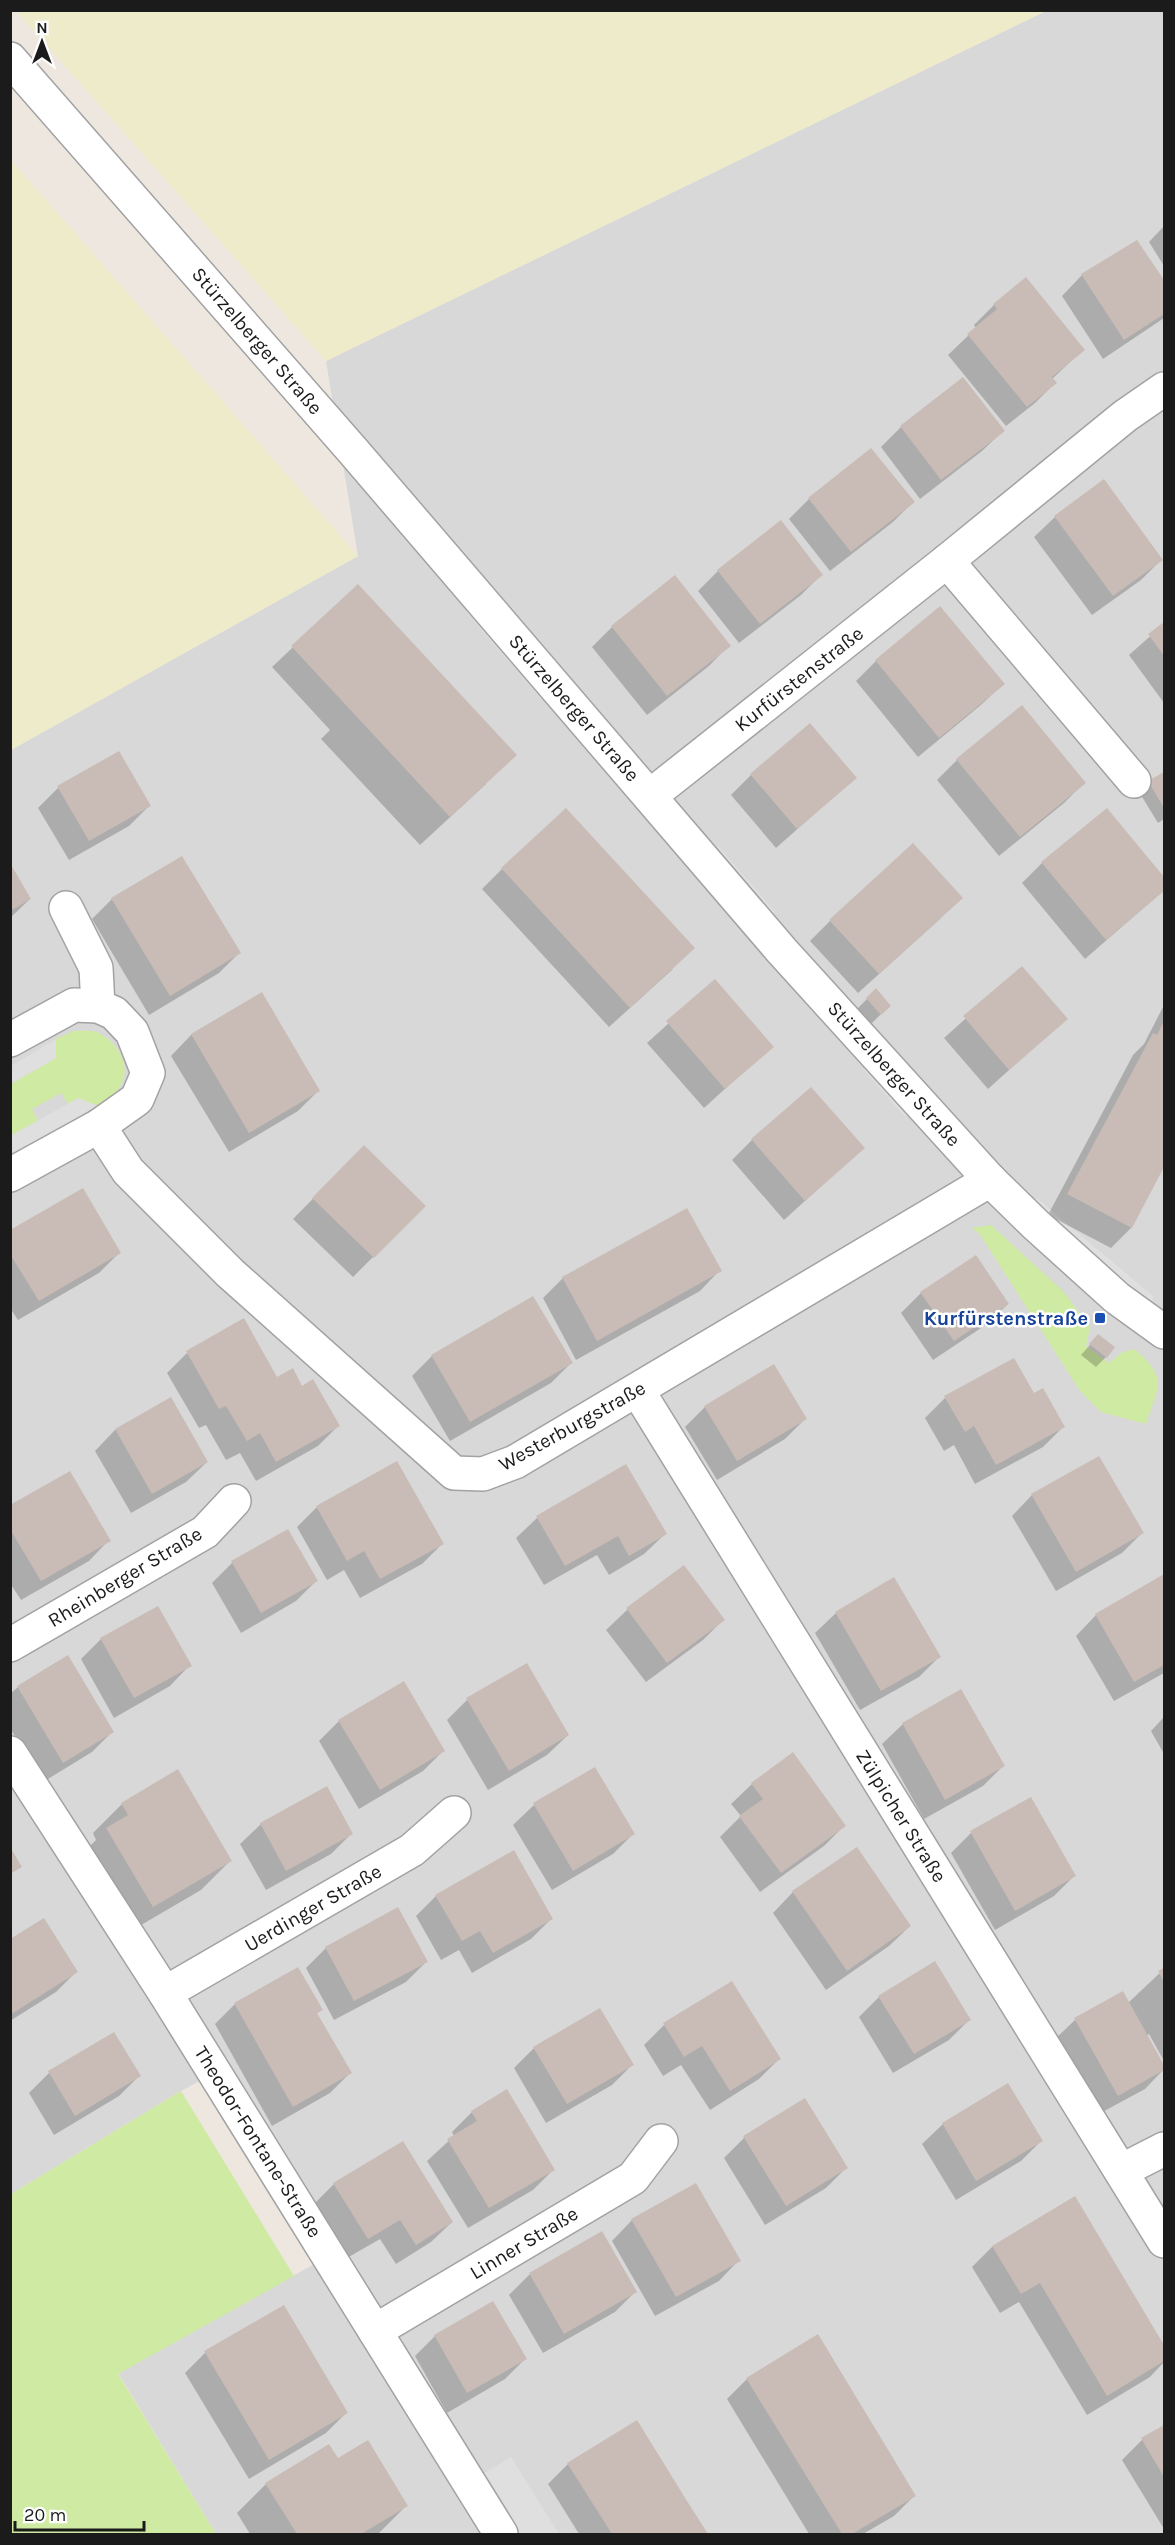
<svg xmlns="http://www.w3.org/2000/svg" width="1175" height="2545" viewBox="0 0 1175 2545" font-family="Karla,sans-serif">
	<rect width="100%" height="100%" fill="#ede7e0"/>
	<polygon fill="#d9d8d8" points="1046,11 1164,11 1164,2534 216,2534 118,2373 336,2252 218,2071 181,2091 11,2194 11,750 358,556 326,361"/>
	<g fill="#edebca">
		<polygon points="16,11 1046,11 326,361"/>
		<polygon points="11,160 358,556 11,750 10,750"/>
	</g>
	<g fill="#cfeaa3">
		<path d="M73 1031C80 1031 90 1030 97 1032 119 1042 135 1070 117 1091 113 1097 104 1102 98 1106L78 1099 68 1104 61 1093 32 1109 38 1121 11 1136 10 1084 56 1058V1039Z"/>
		<path d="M991 1225 1064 1292 1090 1327 1086 1346 1109 1363 1121 1353 1134 1349C1169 1377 1158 1387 1146 1424L1101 1412 1080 1391 979 1233 971 1228Z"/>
		<polygon points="181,2091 294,2276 118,2374 216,2534 11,2534 11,2194"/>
	</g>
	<g fill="#dfdfdf">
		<polygon points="475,606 550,693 542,700 467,613"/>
		<polygon points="718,846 775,912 767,919 710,853"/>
		<polygon points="56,1039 56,1058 11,1084 11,1066"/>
		<polygon points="872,1062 913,1109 905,1117 863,1069"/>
		<polygon points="78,1098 98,1106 11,1155 10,1136"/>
		<polygon points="1037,1198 1154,1297 1148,1305 1031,1206"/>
		<polygon points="511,2457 527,2483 559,2534 519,2534 483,2474"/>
	</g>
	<g fill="#0003">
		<polygon points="1164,226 1164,266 1149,242"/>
		<polygon points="1137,242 1164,283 1164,318 1103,359 1062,296 1082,275"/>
		<polygon points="1026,279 1083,350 1052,379 1055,383 1035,403 1006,426 948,355 976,328 974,325 994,305"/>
		<polygon points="901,427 1003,431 982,451 920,499 881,447"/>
		<polygon points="1104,481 1161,560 1141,580 1092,615 1034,537 1055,517"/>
		<polygon points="809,499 913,502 893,522 830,571 789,519"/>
		<polygon points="718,571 821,575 801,595 739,643 698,591"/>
		<polygon points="358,586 486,784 420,845 321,739 330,730 272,667"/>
		<polygon points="940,608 1003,684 982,704 918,757 856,681 876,661"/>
		<polygon points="1164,624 1164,703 1129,655"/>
		<polygon points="612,627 729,645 709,666 647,715 592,647"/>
		<polygon points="1021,707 1084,783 1064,803 999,856 937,780 957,760"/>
		<polygon points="1164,773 1164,819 1158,823 1139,792 1149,783"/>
		<polygon points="751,775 855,778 776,848 731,795"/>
		<polygon points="58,788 150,805 129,826 69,860 38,808"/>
		<polygon points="1107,810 1164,880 1164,890 1085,959 1022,883 1042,863"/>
		<polygon points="10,866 30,899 10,918"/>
		<polygon points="502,869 673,969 609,1027 482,889"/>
		<polygon points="112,899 239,953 219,973 149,1015 92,919"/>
		<polygon points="941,918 858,993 810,941 830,921"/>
		<polygon points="1022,968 1066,1019 988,1089 944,1038"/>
		<polygon points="715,981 771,1047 704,1108 647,1043"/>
		<polygon points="875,991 889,1006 871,1024 857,1009"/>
		<polygon points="261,994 319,1090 298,1111 229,1152 171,1056 191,1035"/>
		<polygon points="1164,1005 1164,1164 1131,1228 1111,1248 1048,1215 1133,1055 1144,1044"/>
		<polygon points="752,1140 863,1148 784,1220 732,1160"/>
		<polygon points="364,1147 424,1206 353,1277 293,1219"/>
		<polygon points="10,1232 119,1253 99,1273 18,1320 10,1308"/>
		<polygon points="720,1270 700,1291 576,1360 543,1298 563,1278"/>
		<polygon points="921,1293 1008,1304 987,1324 933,1360 901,1313"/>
		<polygon points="1098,1336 1106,1357 1096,1367 1081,1355"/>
		<polygon points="187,1353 302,1388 338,1426 318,1446 256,1481 240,1453 226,1460 206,1425 199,1428 167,1373"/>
		<polygon points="432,1356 571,1363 551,1383 450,1441 412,1376"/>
		<polygon points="1034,1396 1063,1427 1043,1447 975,1484 954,1445 944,1451 925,1418 945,1398"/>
		<polygon points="170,1399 207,1462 186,1482 131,1513 95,1451 115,1430"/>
		<polygon points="705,1407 805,1419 785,1439 717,1480 685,1427"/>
		<polygon points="626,1466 665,1534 644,1554 609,1575 597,1555 544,1585 516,1538 537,1518"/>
		<polygon points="1032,1495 1142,1533 1122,1553 1056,1591 1012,1516"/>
		<polygon points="10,1507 109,1540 89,1561 21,1600 10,1583"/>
		<polygon points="317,1507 442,1544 422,1564 360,1598 344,1570 327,1580 297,1527"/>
		<polygon points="232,1563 316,1581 296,1601 241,1633 212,1583"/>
		<polygon points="684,1567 723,1620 703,1640 646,1682 606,1630 627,1610"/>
		<polygon points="1164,1576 1164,1673 1114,1701 1076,1636 1096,1615"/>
		<polygon points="894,1579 939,1657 919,1677 860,1710 815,1633 836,1613"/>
		<polygon points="101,1639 190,1665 170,1686 114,1718 81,1659"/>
		<polygon points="526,1665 568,1735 547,1755 488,1790 447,1720 467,1700"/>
		<polygon points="18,1687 112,1732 92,1752 43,1782 10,1728 10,1694"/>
		<polygon points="961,1691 1003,1766 983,1786 924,1819 882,1744 903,1724"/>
		<polygon points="1164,1717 1164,1754 1151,1731"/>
		<polygon points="339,1721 443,1751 423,1771 359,1809 319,1741"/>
		<polygon points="793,1754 844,1826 824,1846 760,1892 720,1837 741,1816 731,1804 752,1784"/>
		<polygon points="595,1769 633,1834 613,1854 552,1890 513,1825 534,1805"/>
		<polygon points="1030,1799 1074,1876 1054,1896 995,1930 951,1853 971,1833"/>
		<polygon points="122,1804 230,1861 201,1890 124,1935 78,1858 96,1840 93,1833"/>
		<polygon points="261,1824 351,1834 331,1854 266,1890 240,1844"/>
		<polygon points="856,1849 910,1926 889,1946 826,1990 773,1913 793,1892"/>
		<polygon points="436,1896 551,1919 531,1939 472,1973 459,1950 441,1960 416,1916"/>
		<polygon points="10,1941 76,1972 56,1992 10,2021"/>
		<polygon points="326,1948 426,1962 406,1982 334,2020 306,1968"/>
		<polygon points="1164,1969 1164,2061 1149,2034 1146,2036 1164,2069 1145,2089 1097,2115 1054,2040 1075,2020 1122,1993 1128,2003"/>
		<polygon points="879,1997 969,2020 949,2040 893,2073 859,2017"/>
		<polygon points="235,2004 321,2010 316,2014 350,2073 330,2093 272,2126 215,2024"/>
		<polygon points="664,2025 779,2059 759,2079 710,2110 681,2065 663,2076 644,2045"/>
		<polygon points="534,2048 632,2065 612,2085 546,2123 514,2068"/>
		<polygon points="49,2073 139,2076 119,2096 54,2135 29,2093"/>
		<polygon points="1007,2085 1041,2141 1021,2161 956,2200 922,2144 943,2124"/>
		<polygon points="804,2101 846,2168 826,2188 765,2225 724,2158 744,2138"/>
		<polygon points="472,2112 553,2170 533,2190 468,2228 427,2161 454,2136 452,2132"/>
		<polygon points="334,2184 452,2222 431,2242 396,2264 380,2239 347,2258 314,2204"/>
		<polygon points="1074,2198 1164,2348 1164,2362 1150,2377 1087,2415 1019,2302 1000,2313 972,2267 992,2247"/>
		<polygon points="632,2220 739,2260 719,2281 655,2316 612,2241"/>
		<polygon points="602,2233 635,2292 615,2312 543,2353 509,2295 529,2275"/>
		<polygon points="283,2307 346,2413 326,2433 249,2479 185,2373 205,2353"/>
		<polygon points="435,2336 525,2359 505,2379 447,2413 415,2356"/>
		<polygon points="747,2379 915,2495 894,2516 863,2534 809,2534 727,2399"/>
		<polygon points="636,2422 706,2534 579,2534 548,2484 568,2464"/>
		<polygon points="1164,2426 1164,2529 1122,2460 1142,2440"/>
		<polygon points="266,2484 406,2506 378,2534 250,2534 237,2513"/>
	</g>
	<g fill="#c9bcb6">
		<polygon points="1137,240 1164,280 1164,314 1124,340 1081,274"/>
		<polygon points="1026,277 1085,350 1052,377 1057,383 1027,407 967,334 997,309 993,304"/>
		<polygon points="963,377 1005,431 941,480 900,426"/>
		<polygon points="871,448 915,502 851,552 808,498"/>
		<polygon points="1104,479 1163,560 1113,596 1054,516"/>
		<polygon points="781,520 823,575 760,624 717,570"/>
		<polygon points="675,575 731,646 667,696 611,626"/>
		<polygon points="358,584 517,755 450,817 291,646"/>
		<polygon points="940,606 1005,684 939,738 875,660"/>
		<polygon points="1164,622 1164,656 1148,634"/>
		<polygon points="1022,705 1086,783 1020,837 956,759"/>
		<polygon points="810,723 857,778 797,829 750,774"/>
		<polygon points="119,751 151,806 89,841 57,786"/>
		<polygon points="1164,772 1164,808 1148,781"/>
		<polygon points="566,808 695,948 630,1008 501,868"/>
		<polygon points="1107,808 1164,877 1164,891 1106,940 1041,862"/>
		<polygon points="913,843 963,898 879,974 829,920"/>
		<polygon points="182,856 241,953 170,996 111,898"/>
		<polygon points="10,863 31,899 10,911"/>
		<polygon points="1022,966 1068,1019 1009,1070 963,1016"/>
		<polygon points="715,979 774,1047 725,1089 666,1021"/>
		<polygon points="876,988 891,1006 881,1015 866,998"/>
		<polygon points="262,992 320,1091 249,1133 191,1034"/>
		<polygon points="1164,1021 1164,1167 1132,1228 1067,1194 1153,1033 1157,1035"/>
		<polygon points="811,1087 865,1148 805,1201 751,1139"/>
		<polygon points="364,1145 426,1206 374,1258 312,1198"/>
		<polygon points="83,1188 121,1253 39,1301 10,1254 10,1230"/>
		<polygon points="687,1208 722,1271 597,1341 562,1277"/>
		<polygon points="976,1255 1009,1304 954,1341 920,1292"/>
		<polygon points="533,1296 573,1363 470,1422 431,1355"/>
		<polygon points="244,1318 277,1377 293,1368 302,1386 313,1379 340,1426 276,1462 260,1433 247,1441 226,1406 219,1409 186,1351"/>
		<polygon points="1098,1334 1115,1347 1107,1358 1089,1344"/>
		<polygon points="1014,1358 1034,1393 1043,1388 1065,1427 996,1465 974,1426 965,1432 944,1396"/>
		<polygon points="774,1364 807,1419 737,1461 704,1406"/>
		<polygon points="171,1397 208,1462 152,1494 115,1429"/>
		<polygon points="1099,1456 1144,1533 1076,1572 1031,1494"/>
		<polygon points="397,1461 444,1544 380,1579 364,1551 347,1561 316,1506"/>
		<polygon points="626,1464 667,1534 629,1556 618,1536 565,1566 536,1516"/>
		<polygon points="70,1471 111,1541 41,1581 10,1529 10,1505"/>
		<polygon points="288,1529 318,1581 261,1613 231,1561"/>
		<polygon points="684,1565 725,1620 667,1663 626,1608"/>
		<polygon points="1164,1574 1164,1665 1134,1682 1095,1614"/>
		<polygon points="894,1577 941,1657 881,1691 835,1612"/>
		<polygon points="158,1606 192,1666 134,1698 100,1638"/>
		<polygon points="68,1655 114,1732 63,1763 17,1686"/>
		<polygon points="527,1663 569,1735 509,1771 466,1698"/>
		<polygon points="404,1681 445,1751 380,1790 338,1720"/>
		<polygon points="961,1689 1005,1766 945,1800 902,1723"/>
		<polygon points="793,1752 846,1826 781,1873 739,1816 763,1799 751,1783"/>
		<polygon points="595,1767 635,1834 573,1871 533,1803"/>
		<polygon points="178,1769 232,1861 153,1907 106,1828 128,1815 121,1803"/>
		<polygon points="327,1786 353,1834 286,1871 260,1823"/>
		<polygon points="1031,1797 1076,1876 1015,1911 970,1831"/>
		<polygon points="10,1847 22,1867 10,1874"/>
		<polygon points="857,1847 911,1926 847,1971 792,1891"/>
		<polygon points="514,1850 553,1919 493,1953 480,1931 462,1941 435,1895"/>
		<polygon points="398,1907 428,1962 354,2001 325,1947"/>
		<polygon points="44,1918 78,1972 13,2013 10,2008 10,1939"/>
		<polygon points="935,1961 971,2020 914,2054 878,1996"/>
		<polygon points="298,1967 323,2010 317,2013 352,2073 293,2107 234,2003"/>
		<polygon points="1164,1968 1164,1982 1158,1971"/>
		<polygon points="732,1981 781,2059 730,2091 702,2046 684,2057 663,2023"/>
		<polygon points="1123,1991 1164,2065 1164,2070 1118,2096 1074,2018"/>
		<polygon points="600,2008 634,2065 567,2104 533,2047"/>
		<polygon points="114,2032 141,2076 75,2116 48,2071"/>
		<polygon points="1008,2083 1043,2141 976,2181 942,2123"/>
		<polygon points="507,2089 555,2170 489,2208 447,2139 477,2121 471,2111"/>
		<polygon points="805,2098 848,2168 786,2206 743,2136"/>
		<polygon points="403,2141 453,2222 416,2245 400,2220 368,2239 333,2183"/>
		<polygon points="696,2183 741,2261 676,2297 631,2219"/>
		<polygon points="1075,2196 1164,2345 1164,2361 1107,2396 1040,2283 1021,2294 992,2246"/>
		<polygon points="602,2231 637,2292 564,2334 529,2273"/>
		<polygon points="493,2301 527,2359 467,2393 434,2335"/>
		<polygon points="284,2305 348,2413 269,2460 204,2351"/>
		<polygon points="818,2334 916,2496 852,2534 842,2534 746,2378"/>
		<polygon points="637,2420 687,2501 708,2534 612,2534 567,2463"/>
		<polygon points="1164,2425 1164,2477 1141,2438"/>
		<polygon points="368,2440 408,2506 361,2534 297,2534 265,2483 329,2444 338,2458"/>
	</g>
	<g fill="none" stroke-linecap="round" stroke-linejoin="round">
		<g stroke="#a2a2a2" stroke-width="36">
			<g id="minor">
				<polyline points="10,59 354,452 782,951 990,1180 1035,1224 1117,1298 1164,1332"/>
				<polyline points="947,561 1134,781"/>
				<polyline points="650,796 947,561 1125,416 1164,389"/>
				<polyline points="66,908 96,968 98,1006"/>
				<polyline points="10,1040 74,1005 98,1006 114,1013 132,1032 148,1073 137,1099 99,1126 10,1175"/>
				<polyline points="99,1126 128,1171 230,1273 454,1473 483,1474 515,1462 990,1180"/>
				<polyline points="638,1391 1164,2241"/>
				<polyline points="10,1645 205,1532 234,1501"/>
				<polyline points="10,1753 165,1993 501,2534"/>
				<polyline points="165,1993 412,1850 454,1813"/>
				<polyline points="1121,2171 1164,2149"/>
				<polyline points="375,2331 633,2178 661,2141"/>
			</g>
		</g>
		<use href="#minor" stroke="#fff" stroke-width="33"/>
	</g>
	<rect fill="#1a4fb4" stroke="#fff" stroke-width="2" x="1094" y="1312" width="12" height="12" rx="3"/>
	<g text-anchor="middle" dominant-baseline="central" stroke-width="5" stroke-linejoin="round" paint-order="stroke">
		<g font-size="20" fill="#1b1b1b" stroke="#fff">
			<text transform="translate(257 341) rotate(49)">Stürzelberger Straße</text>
			<text transform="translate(799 679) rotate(-38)">Kurfürstenstraße</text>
			<text transform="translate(574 708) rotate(49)">Stürzelberger Straße</text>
			<text transform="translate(894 1074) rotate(48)">Stürzelberger Straße</text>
			<text transform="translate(572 1426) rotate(-29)">Westerburgstraße</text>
			<text transform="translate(125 1577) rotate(-31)">Rheinberger Straße</text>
			<text transform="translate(901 1816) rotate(58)">Zülpicher Straße</text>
			<text transform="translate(313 1908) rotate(-30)">Uerdinger Straße</text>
			<text transform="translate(258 2142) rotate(58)">Theodor-Fontane-Straße</text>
			<text transform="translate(524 2243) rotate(-31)">Linner Straße</text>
		</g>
		<g font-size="20" font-weight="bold" fill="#164399" stroke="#fff" text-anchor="end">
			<text x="1088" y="1318">Kurfürstenstraße</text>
		</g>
	</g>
	<rect width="1175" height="2545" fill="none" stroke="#1b1b1b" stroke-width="24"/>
	<g transform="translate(42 42)" stroke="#ffffff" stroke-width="4.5" paint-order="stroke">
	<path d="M0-4.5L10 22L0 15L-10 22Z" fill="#1b1b1b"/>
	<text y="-9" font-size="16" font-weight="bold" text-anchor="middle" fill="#1b1b1b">N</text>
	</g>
	<path d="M15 2521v9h129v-9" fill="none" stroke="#1b1b1b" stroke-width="3"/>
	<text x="24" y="2521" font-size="18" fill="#1b1b1b" stroke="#ffffff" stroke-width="4.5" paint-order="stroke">20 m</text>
</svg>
